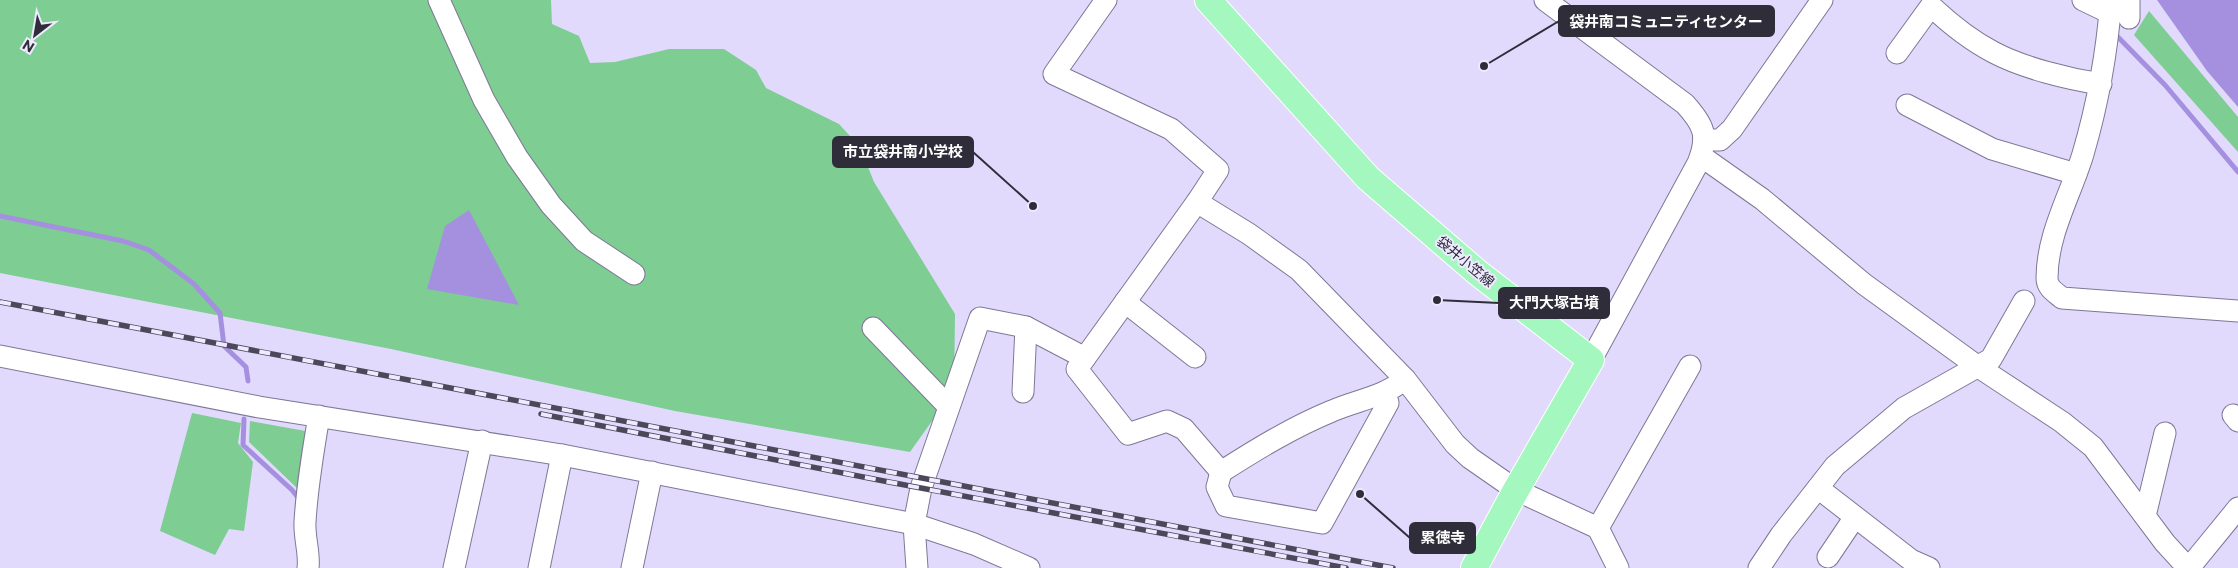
<svg xmlns="http://www.w3.org/2000/svg" width="2238" height="568" viewBox="0 0 2238 568" font-family="Commissioner,'Noto Sans JP',sans-serif">
	<rect width="100%" height="100%" fill="#e2dafd"/>
	<g fill="#7ecd92">
		<polygon points="0,0 551,0 552,24 579,36 590,63 615,62 669,49 724,49 756,70 766,88 839,124 860,147 874,182 955,314 954,390 910,452 675,411 391,349 0,273"/>
		<polygon points="2149,11 2238,117 2238,152 2134,35"/>
		<polygon points="192,413 241,423 238,443 253,462 244,531 229,529 215,555 160,531"/>
		<polygon points="250,421 311,432 301,492 249,442"/>
	</g>
	<g fill="#a590e0">
		<polygon points="2157,0 2238,0 2238,107 2207,71"/>
		<polygon points="469,210 519,305 427,289 445,226"/>
	</g>
	<g fill="none" stroke-linecap="round" stroke-linejoin="round">
		<g stroke="#a590e0" stroke-width="5">
			<polyline points="2114,33 2165,85 2238,172"/>
			<polyline points="0,216 123,241 149,250 194,284 220,313 224,346 246,367 248,381"/>
			<polyline points="244,419 243,445 292,490 300,500"/>
		</g>
		<g stroke="#7e7796" stroke-width="23">
			<g id="minor">
				<polyline points="439,0 484,100 517,157 551,205 584,241 634,274"/>
				<path d="M1106 0 1054 74 1171 129 1218 170 1197 202 1077 369 1128 434 1167 421 1184 429 1221 472C1257 449 1293 427 1332 411 1357 400 1384 397 1405 379"/>
				<path d="M1545 0 1685 104C1704 125 1709 136 1698 163L1591 360"/>
				<polyline points="2083,0 2110,13"/>
				<path d="M2111 0C2107 53 2098 103 2083 154 2071 194 2047 234 2047 278 2047 288 2055 292 2062 298L2238 311"/>
				<polyline points="2129,0 2129,18"/>
				<path d="M1897 53 1931 6C1950 24 1970 40 1993 52 2023 68 2068 79 2101 84"/>
				<polyline points="1907,105 1992,149 2076,174"/>
				<polyline points="1704,140 1720,140 1732,129 1822,0"/>
				<polyline points="1701,156 1762,199 1864,284 1977,366 2062,422 2093,447 2165,543 2188,568"/>
				<polyline points="1197,202 1249,234 1299,270 1405,379 1455,444 1470,458 1516,490 1598,528 1618,568"/>
				<polyline points="1125,302 1195,357"/>
				<polyline points="873,328 948,406"/>
				<polyline points="0,356 259,407 562,455 914,524 974,544 1029,568"/>
				<polyline points="1023,392 1026,327"/>
				<polyline points="2233,415 2238,421"/>
				<polyline points="1221,472 1217,487 1226,506 1322,523 1388,403 1385,392"/>
				<polyline points="1818,488 1911,560 1929,568"/>
				<polyline points="2145,516 2165,433"/>
				<polyline points="1598,528 1690,366"/>
				<polyline points="1828,557 1855,517"/>
				<path d="M308 568C310 553 304 538 305 522 307 486 313 451 319 416"/>
				<polyline points="454,568 482,441"/>
				<polyline points="539,568 562,455"/>
				<polyline points="632,568 652,472"/>
				<polyline points="917,568 914,524 921,488 980,318 1026,327 1085,358"/>
				<polyline points="1759,568 1781,535 1835,466 1904,408 1991,359 2024,301"/>
				<polyline points="2189,568 2238,508"/>
			</g>
		</g>
		<g stroke="#fff" stroke-width="28">
			<polyline id="major" points="1208,0 1368,178 1478,273 1591,360 1516,490 1474,568"/>
		</g>
		<use href="#minor" stroke="#fff" stroke-width="21"/>
		<use href="#major" stroke="#a4f7be" stroke-width="26"/>
		<g stroke="#4c4859" stroke-width="5.5">
			<g id="rail">
				<polyline points="0,302 1393,568"/>
				<polyline points="541,414 889,482 1346,568"/>
			</g>
		</g>
		<use href="#rail" stroke="#eeeaff" stroke-width="4" stroke-dasharray="11" stroke-linecap="butt"/>
	</g>
	<g text-anchor="middle" dominant-baseline="central" stroke-width="4" stroke-linejoin="round" paint-order="stroke">
		<g font-size="14" fill="#302d3a" stroke="#eeeaff">
			<text transform="translate(1466 261) rotate(40)">袋井小笠線</text>
		</g>
	</g>
	<path fill="none" stroke="#302d3a" stroke-width="2" d="M1484 66L1559 21M1033 206L973 152M1437 300L1499 303M1360 494L1410 538"/>
	<g fill="#302d3a" stroke="#eeeaff" stroke-width="2">
		<circle cx="1484" cy="66" r="5"/>
		<circle cx="1033" cy="206" r="5"/>
		<circle cx="1437" cy="300" r="5"/>
		<circle cx="1360" cy="494" r="5"/>
	</g>
	<g fill="#302d3a" stroke="#302d3a" stroke-width="2">
		<rect x="1559" y="6" width="215" height="30" rx="5"/>
		<rect x="833" y="137" width="140" height="30" rx="5"/>
		<rect x="1499" y="288" width="110" height="30" rx="5"/>
		<rect x="1410" y="523" width="65" height="30" rx="5"/>
	</g>
	<g font-size="15" text-anchor="middle" font-weight="bold" fill="#fff">
		<text x="1666" y="27">袋井南コミュニティセンター</text>
		<text x="903" y="157">市立袋井南小学校</text>
		<text x="1554" y="308">大門大塚古墳</text>
		<text x="1443" y="543">累徳寺</text>
	</g>
	<g transform="translate(35 35) rotate(211)" stroke="#eeeaff" stroke-width="4" paint-order="stroke">
	<path d="M0-4L9 19L0 12L-9 19Z" fill="#302d3a"/>
	<text y="-8" font-size="14" font-weight="bold" text-anchor="middle" fill="#302d3a">N</text>
	</g>
</svg>
